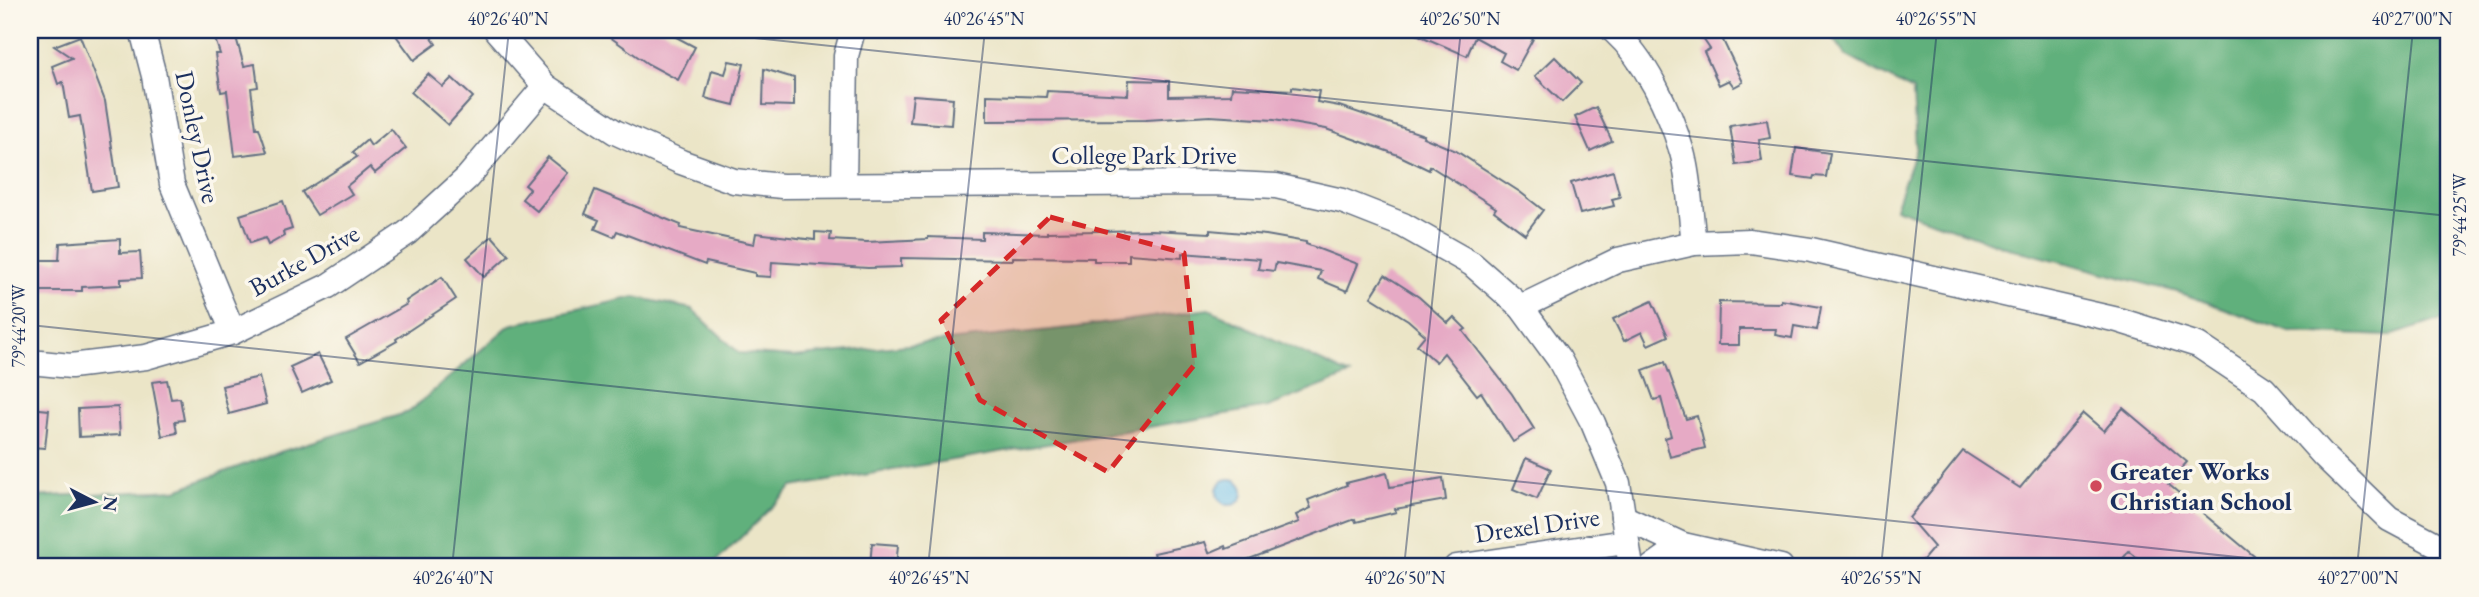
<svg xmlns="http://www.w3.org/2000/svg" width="2479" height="597" viewBox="0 0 2479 597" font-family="'EB Garamond',serif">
	<rect width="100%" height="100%" fill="#fbf7ec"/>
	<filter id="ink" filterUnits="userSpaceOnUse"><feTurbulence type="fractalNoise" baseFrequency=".0143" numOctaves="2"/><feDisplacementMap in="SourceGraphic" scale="14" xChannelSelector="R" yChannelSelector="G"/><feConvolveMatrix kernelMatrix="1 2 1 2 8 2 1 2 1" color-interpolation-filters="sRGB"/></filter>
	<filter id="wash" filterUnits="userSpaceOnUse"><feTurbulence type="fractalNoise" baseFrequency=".00686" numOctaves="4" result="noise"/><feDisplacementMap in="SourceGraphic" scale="28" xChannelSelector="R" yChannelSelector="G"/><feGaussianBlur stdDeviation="1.57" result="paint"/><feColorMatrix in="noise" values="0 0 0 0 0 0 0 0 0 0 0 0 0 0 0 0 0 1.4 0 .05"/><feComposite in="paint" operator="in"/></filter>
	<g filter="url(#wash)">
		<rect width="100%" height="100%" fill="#ebe5c7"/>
		<g fill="#60b07c" stroke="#3e706d" stroke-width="2">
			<polygon points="1827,30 2449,30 2449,317 2390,336 2289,332 2181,293 2005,247 1895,208 1916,148 1913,91 1845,55"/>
			<polygon points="635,297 692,309 739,353 793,357 1079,327 1209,309 1350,375 1268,407 792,487 715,563 714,567 30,567 30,497 176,490 270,455 409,412 510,325"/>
		</g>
		<circle fill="#6ec0ea" stroke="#4478a4" stroke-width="2" cx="1230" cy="492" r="13"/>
		<g id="blocks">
			<g fill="#e6aac5">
				<polygon points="212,30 234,30 244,66 255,64 258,87 251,88 256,128 259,128 267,152 235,156 227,91 221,92 215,54 220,54"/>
				<polygon points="392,30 426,30 436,44 414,60"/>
				<polygon points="600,30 663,30 695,47 678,80 648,64"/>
				<polygon points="1407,30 1517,30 1533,39 1516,70 1500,61 1504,53 1475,37 1467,56"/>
				<polygon points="1697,30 1718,30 1743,82 1734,87 1729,80 1719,85 1704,52 1710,49"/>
				<polygon points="80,36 105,101 118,187 92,191 80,116 69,118 63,82 58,84 52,66 72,58 54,46"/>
				<polygon points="1555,57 1581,83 1562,102 1535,76"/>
				<polygon points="729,61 744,64 734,105 705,98 712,70 725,74"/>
				<polygon points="764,69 794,78 794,106 763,105"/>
				<polygon points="428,74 443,87 452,78 473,97 448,125 411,92"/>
				<polygon points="1129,80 1169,81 1169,96 1231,95 1232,87 1292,90 1292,87 1300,88 1319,91 1317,102 1339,106 1424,135 1423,137 1456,151 1520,192 1543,210 1525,234 1494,211 1496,208 1430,166 1429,170 1398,155 1326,129 1274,120 1210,116 1146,120 987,121 987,95 1046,97 1047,91 1128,95"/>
				<polygon points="913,95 953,98 951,125 910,122"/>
				<polygon points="1596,107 1612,141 1590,151 1575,117"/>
				<polygon points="1767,120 1770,138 1759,140 1762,161 1736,165 1730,126"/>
				<polygon points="391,129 406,148 375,173 370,167 347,186 352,194 317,215 302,192 357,157 353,152 367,140 371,146"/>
				<polygon points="1796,148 1830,153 1826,177 1814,176 1813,179 1792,176"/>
				<polygon points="548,157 568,173 537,211 522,199 530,189 525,185"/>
				<polygon points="1613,171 1620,197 1612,199 1614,206 1580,214 1571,183"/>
				<polygon points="595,190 681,225 680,228 754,244 756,233 815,240 815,232 831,233 830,240 867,242 928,239 928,237 982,239 982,232 1047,234 1047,232 1152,230 1210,233 1210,230 1266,235 1306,242 1306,244 1358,264 1347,291 1318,279 1321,271 1276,263 1274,271 1258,269 1260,259 1182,253 1182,258 1129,254 1129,261 1094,261 1094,258 1013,257 1013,260 901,258 901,267 868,268 772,262 771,277 755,276 755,273 706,262 705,265 617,231 614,237 595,229 599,220 585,214"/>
				<polygon points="283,201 292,229 283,232 284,236 268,245 265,238 250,243 240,215"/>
				<polygon points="492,236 509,255 484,277 467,258"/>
				<polygon points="120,239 120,253 140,252 142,278 121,279 121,285 82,287 82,291 37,291 37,260 59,260 60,243"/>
				<polygon points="1385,275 1419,297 1448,323 1454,317 1466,329 1463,331 1512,394 1534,429 1513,442 1481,392 1477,395 1444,353 1436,362 1417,345 1425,335 1408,320 1371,297"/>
				<polygon points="442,277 456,299 396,339 397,341 360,362 346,339 407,304 406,301"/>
				<polygon points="1781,300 1821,307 1817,330 1794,326 1792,338 1775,335 1776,329 1739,329 1739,345 1718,345 1719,302 1781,303"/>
				<polygon points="1652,301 1668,336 1648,345 1642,332 1624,341 1613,319"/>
				<polygon points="318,354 331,380 302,393 290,367"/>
				<polygon points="1665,362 1686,419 1697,416 1705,448 1670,457 1665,438 1671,436 1661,398 1654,400 1643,370"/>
				<polygon points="259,377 266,404 229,414 222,386"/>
				<polygon points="167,380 171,399 180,398 184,420 175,421 177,433 162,436 152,382"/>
				<polygon points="118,407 120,435 79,437 78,409"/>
				<polygon points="30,408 49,410 45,448 30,447"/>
				<polygon points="2123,408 2187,462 2168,484 2267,567 2148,567 2129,551 2116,567 1917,567 1934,547 1909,518 1963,451 2020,488 2083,413 2104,431"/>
				<polygon points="1526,458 1551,469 1537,499 1513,489"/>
				<polygon points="1387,473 1390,487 1443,478 1446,500 1395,509 1396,512 1356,522 1355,519 1228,567 1158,567 1154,553 1205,542 1209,553 1225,546 1226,549 1299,522 1296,515 1311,508 1308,500 1347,485 1346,483"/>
				<polygon points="872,543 898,545 896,567 870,565"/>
			</g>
		</g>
	</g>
	<g filter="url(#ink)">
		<use href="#blocks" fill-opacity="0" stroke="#646f83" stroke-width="2"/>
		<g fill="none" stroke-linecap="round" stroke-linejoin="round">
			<g stroke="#646f83" stroke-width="27">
				<g id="minor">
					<polyline points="142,30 154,76 172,184 233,332"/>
					<polyline points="496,30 545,86 615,132 681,162 734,181 782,186 1214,183 1276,186 1342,201 1403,225 1472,264 1521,307 1559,359 1593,423 1618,483 1631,567"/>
					<path d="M1613 30C1646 60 1669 109 1682 152 1690 180 1690 214 1694 243"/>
					<polyline points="844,185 846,56 853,30"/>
					<polyline points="1521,307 1618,260 1694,243 1750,241 1811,250 2118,320 2198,345 2264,389 2324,456 2389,519 2449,551"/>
					<polyline points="30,362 71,366 146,357 233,332 328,286 407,233 467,178 545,86"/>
					<polyline points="1623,517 1683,545 1652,567"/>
					<polyline points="1683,545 1781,567"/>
					<polyline points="1456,567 1626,542"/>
				</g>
			</g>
			<use href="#minor" stroke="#fff" stroke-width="24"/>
		</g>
	</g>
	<path fill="#d62828" fill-opacity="0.2" stroke="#d62828" stroke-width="5" stroke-dasharray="14 9" stroke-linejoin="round" d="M1050 217 1184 253 1195 364 1108 472 980 400 941 320Z"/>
	<path fill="none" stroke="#1b2f5e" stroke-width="2" stroke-opacity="0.45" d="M678 30 2449 216M30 59 33 30M30 325 2332 567M452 567 509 30M928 567 985 30M1404 567 1461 30M1881 567 1937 30M2357 567 2413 30"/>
	<circle fill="#d1495b" stroke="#fbf7ec" stroke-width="2.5" cx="2096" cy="486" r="7"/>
	<g text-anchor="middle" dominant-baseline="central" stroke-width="7" stroke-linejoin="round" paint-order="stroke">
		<g font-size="26" fill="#1b2f5e" stroke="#fbf7ec">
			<text transform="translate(198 137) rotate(78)">Donley Drive</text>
			<text x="1144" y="155">College Park Drive</text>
			<text transform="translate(304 260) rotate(-29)">Burke Drive</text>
			<text transform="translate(1537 525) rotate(-8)">Drexel Drive</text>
		</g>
		<g font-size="26" font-weight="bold" fill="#1b2f5e" stroke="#fbf7ec" text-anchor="start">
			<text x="2110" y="471">Greater Works<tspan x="2110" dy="30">Christian School</tspan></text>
		</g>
	</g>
	<rect width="2479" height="597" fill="none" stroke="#fbf7ec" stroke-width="77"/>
	<g transform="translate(94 502) rotate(96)" stroke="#fbf7ec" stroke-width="5" paint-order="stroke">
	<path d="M0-5L12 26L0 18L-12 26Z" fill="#1b2f5e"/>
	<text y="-10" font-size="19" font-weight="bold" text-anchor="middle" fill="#1b2f5e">N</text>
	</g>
	<rect x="38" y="38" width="2402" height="520" fill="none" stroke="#1b2f5e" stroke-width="2.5"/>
	<g font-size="18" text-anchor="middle" fill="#1b2f5e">
		<text x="508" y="25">40°26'40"N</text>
		<text x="984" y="25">40°26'45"N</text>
		<text x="1460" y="25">40°26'50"N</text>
		<text x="1936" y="25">40°26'55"N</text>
		<text x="2412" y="25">40°27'00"N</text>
		<text transform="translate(2460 215) rotate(-90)" y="6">79°44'25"W</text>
		<text transform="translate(19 326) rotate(-90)" y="6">79°44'20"W</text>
		<text x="453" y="584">40°26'40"N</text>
		<text x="929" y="584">40°26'45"N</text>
		<text x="1405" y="584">40°26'50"N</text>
		<text x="1881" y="584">40°26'55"N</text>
		<text x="2358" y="584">40°27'00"N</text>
	</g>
</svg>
